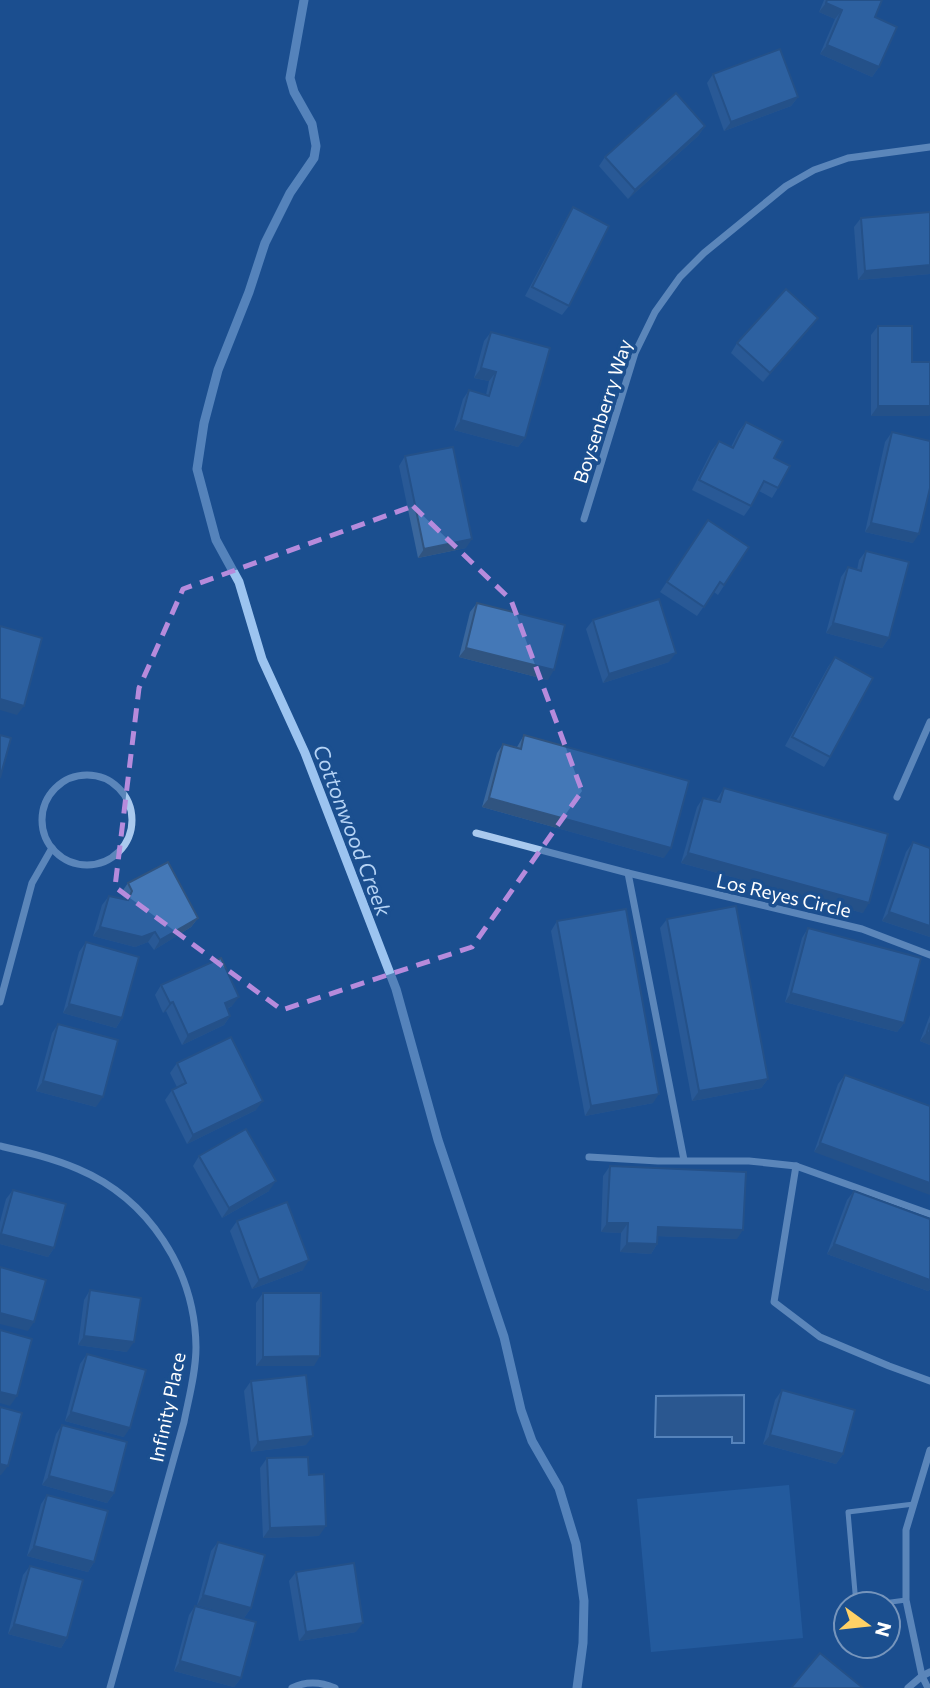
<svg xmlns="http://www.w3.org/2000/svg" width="930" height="1688" viewBox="0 0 930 1688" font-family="Commissioner,sans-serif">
	<rect width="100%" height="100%" fill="#1b4f8f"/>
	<polygon fill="#2e69ad" points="789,1485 803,1638 651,1652 637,1499"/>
	<polygon fill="#3c6290" stroke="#9cc4f0" stroke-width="2" points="744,1395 744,1443 732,1443 732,1437 655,1437 656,1396"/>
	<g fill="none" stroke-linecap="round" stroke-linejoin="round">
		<polyline stroke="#9cc4f0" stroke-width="9" points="304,0 290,78 294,92 312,124 316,146 314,158 290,193 265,243 249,292 218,370 204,423 197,469 216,540 239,582 262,659 305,753 396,989 438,1140 504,1337 521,1410 532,1441 559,1488 576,1544 584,1601 583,1643 577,1688"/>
		<g stroke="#a9c9ee" stroke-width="5">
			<polyline points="856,1604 848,1512 914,1504"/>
			<polyline points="876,1604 906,1600"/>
		</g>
		<g stroke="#a9c9ee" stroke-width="7">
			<polyline points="584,519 635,353 655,312 680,277 704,253 786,186 814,170 848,158 930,147"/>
			<circle cx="87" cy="820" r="45"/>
			<polyline points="897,797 930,722"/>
			<polyline points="476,833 628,873 862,929 930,955"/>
			<polyline points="628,873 684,1160"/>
			<polyline points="0,1002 32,883 52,848"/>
			<path d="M0 1146C26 1152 53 1158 78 1169 149 1199 195 1270 196 1347 196 1372 189 1397 184 1422L110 1688"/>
			<polyline points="589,1157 658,1161 749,1161 796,1166 930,1214"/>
			<polyline points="796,1166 774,1302 820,1337 889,1366 930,1381"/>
			<path d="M292 1688C306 1681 321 1682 335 1688"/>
			<polyline points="908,1688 922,1676 930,1672"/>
			<polyline points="928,1688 922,1676 906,1600 906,1530 930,1450"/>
		</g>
	</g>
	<g fill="#3a679d">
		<polygon points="824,0 882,0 875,17 879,67 872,77 820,54 835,19 819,12"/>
		<polygon points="713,74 798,97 791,106 724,131 707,83"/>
		<polygon points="705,126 698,136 628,199 599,166 605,157"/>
		<polygon points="573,207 569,306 562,315 525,296 567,217"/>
		<polygon points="930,212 930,274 858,280 854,227 861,218"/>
		<polygon points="878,326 912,362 930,362 929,416 871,416 871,335"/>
		<polygon points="811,327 763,382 731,353 737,343"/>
		<polygon points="491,332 525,438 518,447 454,430 463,399 469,390 486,395 489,381 474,378 484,341"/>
		<polygon points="746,422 778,488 772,498 759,491 751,506 744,516 692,490 712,450 719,441 731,447 739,431"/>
		<polygon points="892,432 913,543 865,532 885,442"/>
		<polygon points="405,456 466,548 418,558 399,466"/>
		<polygon points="708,520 749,547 718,595 714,592 697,616 660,592"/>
		<polygon points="866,551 889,638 882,648 826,633 841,577 848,567 857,570 859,560"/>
		<polygon points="477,603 548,680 459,657 470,612"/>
		<polygon points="593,620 669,662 603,683 586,629"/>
		<polygon points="835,657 830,757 824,767 785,746 828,667"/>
		<polygon points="524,735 664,858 482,807 497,753 503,744 517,747"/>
		<polygon points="724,788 863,913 681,863 697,807 703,798 716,801"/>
		<polygon points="913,842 930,937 882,921 906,852"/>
		<polygon points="128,883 198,918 191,927 154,950 148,942 135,947 93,936 102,905 109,896 125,900 121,893"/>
		<polygon points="667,919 768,1079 761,1088 692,1101 660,928"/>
		<polygon points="557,921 653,1103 585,1116 551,931"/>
		<polygon points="808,928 904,1023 897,1032 785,1002 802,938"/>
		<polygon points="86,942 122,1018 116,1028 63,1013 79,952"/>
		<polygon points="161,985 232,1006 227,1009 230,1016 224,1025 182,1045 166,1011 163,1013 155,995"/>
		<polygon points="930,1015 930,1045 920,1041"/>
		<polygon points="58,1024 96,1107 36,1091 52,1033"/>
		<polygon points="177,1063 256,1110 187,1144 165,1100 172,1090 177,1087 170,1073"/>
		<polygon points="845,1075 930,1106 814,1152 838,1084"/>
		<polygon points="199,1156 269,1191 222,1218 193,1166"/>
		<polygon points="610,1166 737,1239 658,1236 657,1244 651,1254 620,1252 621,1233 601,1232 603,1176"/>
		<polygon points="13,1190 54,1248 48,1257 0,1244 0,1222 6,1199"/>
		<polygon points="854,1191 930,1219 930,1289 928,1291 827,1254 847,1200"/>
		<polygon points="237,1221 303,1270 252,1289 230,1231"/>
		<polygon points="90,1290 127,1352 78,1345 84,1300"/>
		<polygon points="263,1293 314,1366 256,1366 256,1303"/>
		<polygon points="87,1354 124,1437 65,1421 80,1364"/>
		<polygon points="251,1381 306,1445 251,1452 244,1391"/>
		<polygon points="782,1390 843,1454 836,1464 763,1444 775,1400"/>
		<polygon points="62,1425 114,1493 107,1503 42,1485 56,1434"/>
		<polygon points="267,1458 309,1475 319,1536 263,1538 260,1468"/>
		<polygon points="47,1495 94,1562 88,1572 27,1556 41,1504"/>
		<polygon points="218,1542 251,1608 244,1618 197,1605 211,1551"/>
		<polygon points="30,1566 67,1638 61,1648 8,1634 23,1575"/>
		<polygon points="296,1572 356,1632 299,1641 289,1581"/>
		<polygon points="195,1606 241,1678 234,1687 174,1671 189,1615"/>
	</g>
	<g fill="#305480">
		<polygon points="826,3 842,10 835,19 819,12"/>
		<polygon points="827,45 879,67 872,77 820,54"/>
		<polygon points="798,97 791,106 724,131 731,122"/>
		<polygon points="705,126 698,136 628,199 635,190"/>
		<polygon points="930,265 930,274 858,280 865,271"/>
		<polygon points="818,318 811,327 763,382 770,373"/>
		<polygon points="481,368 496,372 489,381 474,378"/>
		<polygon points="878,406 930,406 930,415 929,416 871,416"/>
		<polygon points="461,420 525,438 518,447 454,430"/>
		<polygon points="871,523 919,534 913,543 865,532"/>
		<polygon points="472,539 466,548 418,558 424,549"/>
		<polygon points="833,623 889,638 882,648 826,633"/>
		<polygon points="466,648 554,670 548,680 459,657"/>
		<polygon points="676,653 669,662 603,683 609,674"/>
		<polygon points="0,699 24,706 17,715 0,710"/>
		<polygon points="489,798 671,848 664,858 482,807"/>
		<polygon points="688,853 869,903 863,913 681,863"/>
		<polygon points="889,912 930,926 930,937 882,921"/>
		<polygon points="198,918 191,927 154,950 160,940"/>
		<polygon points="100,927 155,932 148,942 135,947 93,936"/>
		<polygon points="791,993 904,1023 897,1032 785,1002"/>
		<polygon points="239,997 232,1006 218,1013 225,1003"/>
		<polygon points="173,1002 166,1011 163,1013 170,1003"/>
		<polygon points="69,1004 122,1018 116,1028 63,1013"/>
		<polygon points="230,1016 224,1025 182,1045 188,1035"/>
		<polygon points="927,1032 930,1033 930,1045 920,1041"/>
		<polygon points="768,1079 761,1088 692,1101 699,1091"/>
		<polygon points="43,1081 103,1097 96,1107 36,1091"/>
		<polygon points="659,1094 653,1103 585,1116 591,1106"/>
		<polygon points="263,1101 256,1110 187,1144 193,1135"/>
		<polygon points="820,1143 930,1183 930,1195 814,1152"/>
		<polygon points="276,1181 269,1191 222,1218 229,1208"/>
		<polygon points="607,1223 628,1223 621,1233 601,1232"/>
		<polygon points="658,1227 743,1230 737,1239 652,1236"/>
		<polygon points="1,1234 54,1248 48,1257 0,1244 0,1235"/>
		<polygon points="627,1243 657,1244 651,1254 620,1252"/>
		<polygon points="834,1244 930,1280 930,1289 928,1291 827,1254"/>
		<polygon points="309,1260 303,1270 252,1289 259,1280"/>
		<polygon points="0,1313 34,1322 28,1331 0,1324"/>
		<polygon points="84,1336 134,1342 127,1352 78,1345"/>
		<polygon points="320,1356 314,1366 256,1366 263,1357"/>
		<polygon points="0,1392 17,1396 10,1406 0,1403"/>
		<polygon points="71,1412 130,1428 124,1437 65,1421"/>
		<polygon points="770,1435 843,1454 836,1464 763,1444"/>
		<polygon points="313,1436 306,1445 251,1452 258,1442"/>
		<polygon points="0,1464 8,1466 1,1475 0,1475"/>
		<polygon points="49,1476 114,1493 107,1503 42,1485"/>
		<polygon points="326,1526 319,1536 263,1538 270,1528"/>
		<polygon points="34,1546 94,1562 88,1572 27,1556"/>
		<polygon points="203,1595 251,1608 244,1618 197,1605"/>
		<polygon points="363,1623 356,1632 299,1641 306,1632"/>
		<polygon points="14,1624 67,1638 61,1648 8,1634"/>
		<polygon points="180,1661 241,1678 234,1687 174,1671"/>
	</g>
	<g fill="#4478b7" stroke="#305480" stroke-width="2">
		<polygon points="827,0 882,0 875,17 897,27 879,67 827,45 842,10 826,3"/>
		<polygon points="780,49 798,97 731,122 713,74"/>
		<polygon points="676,93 705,126 635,190 605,157"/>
		<polygon points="573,207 609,226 569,306 532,287"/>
		<polygon points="930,212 930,265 865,271 861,218"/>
		<polygon points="786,289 818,318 770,373 737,343"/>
		<polygon points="878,326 912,326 912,362 930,362 930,406 878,406"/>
		<polygon points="491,332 550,348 525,438 461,420 469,390 489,396 496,372 481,368"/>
		<polygon points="746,422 783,441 774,458 790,466 778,488 764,481 751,506 699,480 719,441 733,448"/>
		<polygon points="892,432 930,441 930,488 919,534 871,523"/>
		<polygon points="453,447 472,539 424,549 405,456"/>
		<polygon points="708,520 749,547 724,585 720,582 704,607 667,582"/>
		<polygon points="866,551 909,562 889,638 833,623 848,567 861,571"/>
		<polygon points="659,599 676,653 609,674 593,620"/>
		<polygon points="477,603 565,625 554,670 466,648"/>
		<polygon points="0,626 42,638 24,706 0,699"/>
		<polygon points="835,657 873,678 830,757 792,737"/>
		<polygon points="0,735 11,738 0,778"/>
		<polygon points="524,735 689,781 671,848 489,798 503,744 521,749"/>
		<polygon points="724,788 888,834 869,903 688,853 703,798 720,802"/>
		<polygon points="913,842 930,848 930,926 889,912"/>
		<polygon points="168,862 198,918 160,940 155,932 142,937 100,927 109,896 128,900 132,891 128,883"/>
		<polygon points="736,906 768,1079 699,1091 667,919"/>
		<polygon points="626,909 659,1094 591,1106 557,921"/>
		<polygon points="808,928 921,958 904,1023 791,993"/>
		<polygon points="86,942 139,957 122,1018 69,1004"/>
		<polygon points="221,958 239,997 225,1003 230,1016 188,1035 173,1002 170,1003 161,985"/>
		<polygon points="930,1023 930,1033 927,1032"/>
		<polygon points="58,1024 118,1040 103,1097 43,1081"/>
		<polygon points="231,1037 263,1101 193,1135 172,1090 186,1083 177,1063"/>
		<polygon points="845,1075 930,1106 930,1183 820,1143"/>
		<polygon points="246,1129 276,1181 229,1208 199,1156"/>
		<polygon points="610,1166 746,1172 743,1230 658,1227 657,1244 627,1243 628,1223 607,1223"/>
		<polygon points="13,1190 66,1204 54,1248 1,1234"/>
		<polygon points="854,1191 930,1219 930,1280 834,1244"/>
		<polygon points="287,1202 309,1260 259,1280 237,1221"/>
		<polygon points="0,1267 46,1280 34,1322 0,1313"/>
		<polygon points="90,1290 141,1298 134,1342 84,1336"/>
		<polygon points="263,1293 321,1293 320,1356 263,1357"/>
		<polygon points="0,1330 32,1339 17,1396 0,1392"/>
		<polygon points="87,1354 146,1370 130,1428 71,1412"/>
		<polygon points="306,1375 313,1436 258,1442 251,1381"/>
		<polygon points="782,1390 855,1410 843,1454 770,1435"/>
		<polygon points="0,1407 22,1413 8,1466 0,1464"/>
		<polygon points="62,1425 127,1442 114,1493 49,1476"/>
		<polygon points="308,1457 309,1475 324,1474 326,1526 270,1528 267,1458"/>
		<polygon points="47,1495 108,1511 94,1562 34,1546"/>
		<polygon points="218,1542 265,1555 251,1608 203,1595"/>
		<polygon points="354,1563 363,1623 306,1632 296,1572"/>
		<polygon points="30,1566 83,1580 67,1638 14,1624"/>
		<polygon points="195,1606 256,1622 241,1678 180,1661"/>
		<polygon points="820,1653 863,1688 791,1688"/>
	</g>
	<path d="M0 0H930V1688H0ZM413 506 511 600 582 791 472 947 282 1010 115 887 139 688 183 589Z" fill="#1b4f8f" fill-opacity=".55" fill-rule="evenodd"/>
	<path fill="none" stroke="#b68bdc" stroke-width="5" stroke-dasharray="14 9" stroke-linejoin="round" d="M413 506 511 600 582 791 472 947 282 1010 115 887 139 688 183 589Z"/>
	<g text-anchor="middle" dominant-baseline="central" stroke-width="7" stroke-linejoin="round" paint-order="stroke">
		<g font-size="19" fill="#fff" stroke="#1b4f8f">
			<text transform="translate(602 411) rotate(-72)">Boysenberry Way</text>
			<text transform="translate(784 895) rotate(13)">Los Reyes Circle</text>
			<text transform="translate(167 1407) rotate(-78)">Infinity Place</text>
		</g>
		<g font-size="21" font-style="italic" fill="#b5d3f5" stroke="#1b4f8f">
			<text transform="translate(353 830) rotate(69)">Cottonwood Creek</text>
		</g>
	</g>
	<g transform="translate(867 1625) rotate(105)"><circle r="33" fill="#1b4f8f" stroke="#7695bc" stroke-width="2"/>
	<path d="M0-5L12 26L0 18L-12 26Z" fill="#ffd166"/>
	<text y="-10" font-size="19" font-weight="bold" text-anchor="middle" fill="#ffffff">N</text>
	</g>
</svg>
